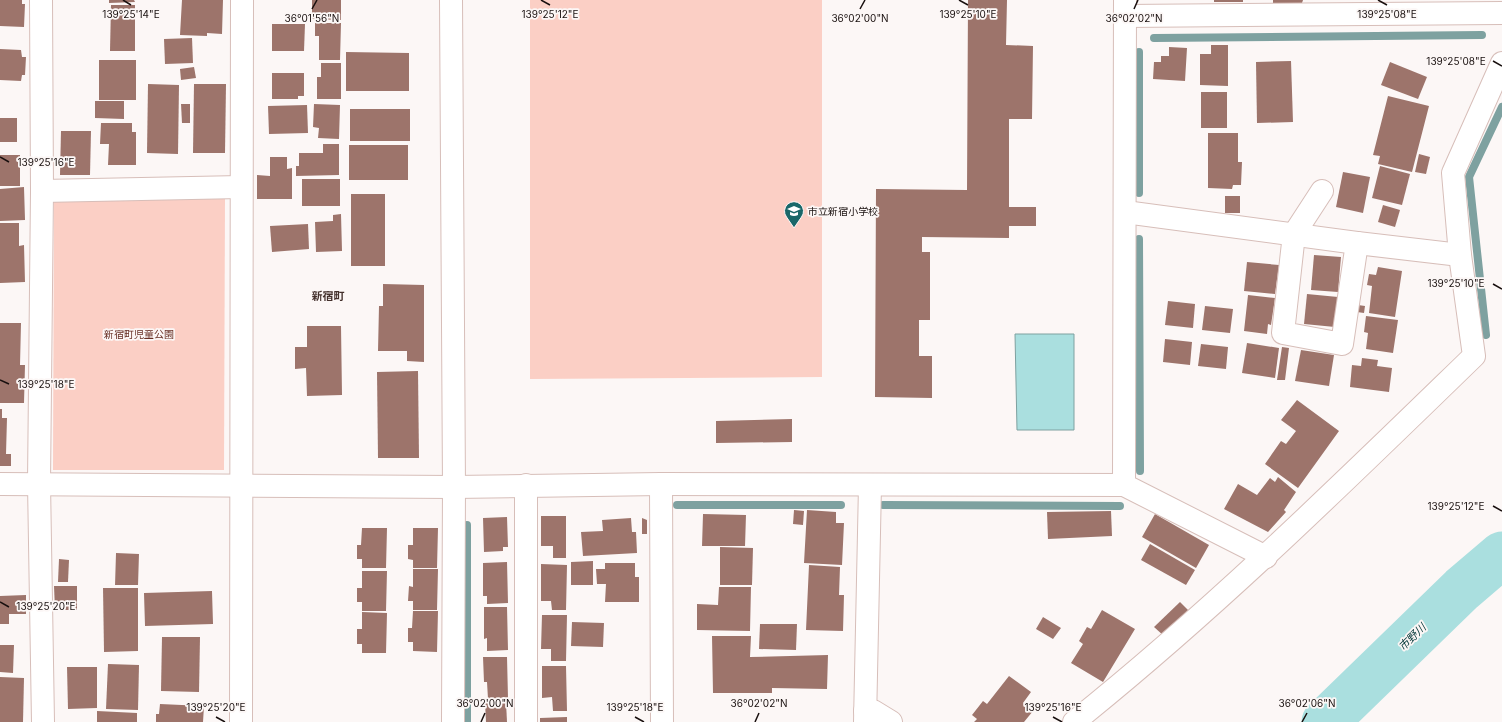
<svg xmlns="http://www.w3.org/2000/svg" width="1502" height="722" viewBox="0 0 1502 722" font-family="Inter,'Noto Sans JP',sans-serif">
	<rect width="100%" height="100%" fill="#fcf7f6"/>
	<g fill="#fbcfc5">
		<polygon points="530,0 822,0 822,377 530,379"/>
		<polygon points="54,197 225,197 224,470 53,470"/>
	</g>
	<polygon fill="#aadfdf" stroke="#7ea1a0" points="1015,334 1074,334 1074,430 1017,430"/>
	<g fill="none" stroke-linecap="round" stroke-linejoin="round">
		<g stroke="#7ea1a0" stroke-width="8">
			<polyline points="1154,38 1482,35"/>
			<polyline points="1139,52 1139,193"/>
			<polyline points="1139,239 1140,471"/>
			<polyline points="1486,335 1469,177 1502,107"/>
			<polyline points="677,505 841,505"/>
			<polyline points="883,505 1120,506"/>
			<polyline points="467,525 467,722"/>
		</g>
		<polyline stroke="#aadfdf" stroke-width="47" points="1325,722 1462,589 1502,555"/>
	</g>
	<g fill="#9d746b">
		<polygon points="0,0 22,0 22,4 25,4 24,27 0,26"/>
		<polygon points="109,0 134,0 135,2 109,3"/>
		<polygon points="182,0 223,0 222,34 207,33 207,36 180,35"/>
		<polygon points="312,0 341,0 341,20 312,19"/>
		<polygon points="968,0 1007,0 1006,45 1033,46 1032,119 1009,119 1009,207 1036,207 1036,226 1009,226 1009,238 922,237 922,252 930,252 930,320 919,320 919,356 932,356 932,398 875,397 876,189 967,190"/>
		<rect x="1214" y="0" width="29" height="2"/>
		<polygon points="1273,0 1303,0 1302,3 1273,3"/>
		<polygon points="111,5 135,5 135,51 110,51"/>
		<polygon points="315,23 341,23 340,60 319,60 319,36 315,36"/>
		<polygon points="272,24 305,24 304,51 272,51"/>
		<polygon points="192,38 193,63 165,64 164,39"/>
		<polygon points="1211,45 1228,45 1228,86 1200,85 1200,54 1211,54"/>
		<polygon points="1169,47 1187,48 1185,81 1153,79 1154,62 1161,62 1161,56 1169,56"/>
		<polygon points="0,49 21,50 22,57 26,57 25,75 22,75 21,81 0,80"/>
		<polygon points="346,52 409,53 409,91 346,91"/>
		<rect x="99" y="60" width="37" height="40"/>
		<polygon points="1291,61 1293,122 1257,123 1256,62"/>
		<polygon points="1390,62 1427,77 1418,99 1381,85"/>
		<polygon points="321,63 341,63 341,99 317,99 317,77 321,77"/>
		<polygon points="194,67 196,78 181,80 180,69"/>
		<polygon points="272,73 304,73 304,96 298,96 298,99 272,99"/>
		<polygon points="148,84 179,85 178,154 147,153"/>
		<polygon points="194,84 226,84 225,153 193,153"/>
		<rect x="1201" y="92" width="26" height="36"/>
		<polygon points="1388,96 1429,106 1412,172 1378,164 1380,156 1373,155"/>
		<polygon points="95,101 124,101 124,119 95,118"/>
		<polygon points="181,104 190,104 190,123 182,123"/>
		<polygon points="314,104 340,105 339,139 318,138 319,128 313,127"/>
		<polygon points="307,105 308,133 269,134 268,106"/>
		<rect x="350" y="109" width="60" height="32"/>
		<rect x="0" y="118" width="17" height="24"/>
		<polygon points="101,123 132,123 132,132 136,132 136,165 108,165 109,144 100,144"/>
		<polygon points="61,131 91,131 90,175 60,175"/>
		<polygon points="1208,133 1238,133 1238,162 1242,162 1241,185 1233,185 1232,189 1208,188"/>
		<polygon points="323,144 339,144 339,175 296,176 296,166 299,166 299,153 323,153"/>
		<rect x="349" y="145" width="59" height="35"/>
		<polygon points="1419,154 1430,157 1426,174 1415,172"/>
		<rect x="0" y="155" width="20" height="31"/>
		<polygon points="270,157 287,157 287,169 292,168 292,199 257,199 257,175 270,176"/>
		<polygon points="1380,166 1410,174 1402,205 1372,198"/>
		<polygon points="1343,172 1370,177 1363,213 1336,207"/>
		<rect x="302" y="179" width="38" height="27"/>
		<polygon points="24,187 25,220 0,221 0,189"/>
		<rect x="351" y="194" width="34" height="72"/>
		<rect x="1225" y="196" width="15" height="17"/>
		<polygon points="1383,205 1400,210 1395,227 1378,222"/>
		<polygon points="341,214 342,251 316,252 315,222 333,221 333,215"/>
		<polygon points="0,223 19,223 19,246 24,245 25,282 0,283"/>
		<polygon points="308,224 309,249 272,252 270,226"/>
		<polygon points="1314,255 1341,257 1338,292 1311,290"/>
		<polygon points="1247,262 1279,265 1275,294 1244,291"/>
		<polygon points="1378,267 1402,271 1395,317 1369,313 1372,286 1367,285 1369,274 1376,275"/>
		<polygon points="383,284 424,285 424,362 407,361 407,351 378,351 379,306 383,306"/>
		<polygon points="1307,294 1338,297 1335,327 1304,324"/>
		<polygon points="1248,295 1275,298 1271,325 1268,324 1267,334 1244,331"/>
		<polygon points="1168,301 1195,304 1193,328 1165,325"/>
		<polygon points="1358,305 1365,306 1364,313 1357,312"/>
		<polygon points="1205,306 1233,309 1230,333 1202,330"/>
		<polygon points="1366,316 1398,320 1393,353 1366,349 1368,333 1364,332"/>
		<polygon points="0,323 21,323 20,365 25,365 24,403 0,403"/>
		<polygon points="307,326 341,326 342,395 307,396 306,368 295,369 295,347 307,347"/>
		<polygon points="1165,339 1192,342 1190,365 1163,362"/>
		<polygon points="1247,343 1279,348 1275,378 1242,373"/>
		<polygon points="1201,344 1228,347 1226,369 1198,366"/>
		<polygon points="1282,347 1289,348 1285,380 1277,380"/>
		<polygon points="1301,350 1334,355 1329,386 1295,381"/>
		<polygon points="1362,358 1378,360 1377,366 1392,368 1389,392 1350,387 1352,365 1361,366"/>
		<polygon points="418,371 419,458 378,458 377,372"/>
		<polygon points="1297,400 1339,431 1298,488 1265,464 1281,441 1286,444 1296,431 1281,420"/>
		<polygon points="0,409 2,409 2,418 7,418 6,454 11,454 11,466 0,466"/>
		<polygon points="792,419 792,442 716,443 716,421"/>
		<polygon points="1278,477 1296,492 1284,510 1286,512 1268,532 1224,509 1238,484 1257,495 1270,478 1275,482"/>
		<polygon points="794,510 804,511 803,525 793,524"/>
		<polygon points="807,510 836,512 836,523 844,523 842,565 804,563"/>
		<polygon points="1111,511 1112,536 1048,539 1047,512"/>
		<polygon points="703,514 746,515 745,546 702,546"/>
		<polygon points="1155,514 1209,545 1196,568 1142,537"/>
		<polygon points="541,516 566,516 566,558 553,558 553,546 541,546"/>
		<polygon points="507,517 508,547 503,547 503,551 484,552 483,518"/>
		<polygon points="631,518 632,532 636,532 637,553 583,556 581,532 603,531 602,520"/>
		<polygon points="642,518 647,520 647,534 642,534"/>
		<polygon points="362,528 387,528 386,568 362,568 362,559 357,559 357,545 361,545"/>
		<polygon points="413,528 438,528 437,568 413,568 413,560 408,559 408,545 413,545"/>
		<polygon points="1150,544 1195,570 1186,585 1141,560"/>
		<polygon points="720,547 753,548 752,585 720,585"/>
		<polygon points="116,553 139,554 138,585 115,585"/>
		<polygon points="59,559 69,560 68,582 58,582"/>
		<polygon points="593,561 593,585 571,585 571,562"/>
		<polygon points="507,562 508,603 487,604 487,596 483,596 483,563"/>
		<polygon points="605,563 635,563 635,577 639,577 639,602 605,602 606,584 597,584 596,569 605,569"/>
		<polygon points="541,564 567,565 566,610 552,610 551,601 541,601"/>
		<polygon points="809,565 840,567 839,595 844,595 843,631 806,630"/>
		<polygon points="413,569 438,569 437,610 413,610 413,601 408,601 409,586 413,587"/>
		<polygon points="362,571 387,571 386,611 362,611 362,602 357,602 357,588 362,588"/>
		<polygon points="54,586 77,586 77,610 55,610"/>
		<polygon points="719,587 751,587 750,631 697,630 697,604 718,605"/>
		<polygon points="103,588 138,588 138,651 104,652"/>
		<polygon points="212,591 213,624 145,626 144,593"/>
		<polygon points="26,595 26,614 9,614 9,624 0,624 0,596"/>
		<polygon points="1180,602 1189,611 1164,636 1154,627"/>
		<polygon points="484,607 507,607 508,650 487,651 487,638 484,639"/>
		<polygon points="1102,610 1135,629 1103,682 1071,663 1083,644 1079,641 1087,627 1091,629"/>
		<polygon points="413,611 438,611 437,652 413,651 413,642 408,642 408,628 412,628"/>
		<polygon points="362,612 387,613 386,653 362,653 362,644 357,644 357,629 362,629"/>
		<polygon points="542,615 567,615 566,661 551,661 551,649 541,649"/>
		<polygon points="1043,617 1061,628 1053,639 1036,629"/>
		<polygon points="572,622 604,623 603,647 571,646"/>
		<polygon points="760,624 797,624 796,650 759,649"/>
		<polygon points="712,636 751,636 750,657 828,655 827,689 772,688 772,693 713,693"/>
		<polygon points="162,637 200,637 199,692 161,691"/>
		<polygon points="0,645 14,645 13,673 0,672"/>
		<polygon points="483,657 507,657 508,698 488,699 487,682 484,682"/>
		<polygon points="108,664 139,665 138,710 106,709"/>
		<polygon points="542,666 566,666 567,711 553,711 552,697 542,698"/>
		<polygon points="67,667 97,667 97,708 68,709"/>
		<polygon points="1009,676 1031,692 1023,703 1033,711 1024,722 974,722 977,719 972,715 983,701 987,704"/>
		<polygon points="0,677 24,678 23,722 0,722"/>
		<polygon points="485,702 506,702 507,722 486,722"/>
		<polygon points="160,704 204,706 203,722 156,722 156,714 159,714"/>
		<polygon points="97,711 137,713 137,722 97,722"/>
		<polygon points="567,717 567,722 540,722 540,718"/>
	</g>
	<g fill="none" stroke-linecap="round" stroke-linejoin="round">
		<g stroke="#d7beb9" stroke-width="24">
			<g id="minor">
				<polyline points="41,0 42,191 39,483 43,722"/>
				<polyline points="451,0 454,487 453,722"/>
				<polyline points="1125,0 1124,485 1266,557"/>
				<polyline points="1125,16 1502,13"/>
				<polyline points="42,191 241,187"/>
				<polyline points="1322,191 1294,234 1283,333 1342,344 1357,243"/>
				<polyline points="1125,212 1357,243 1460,255"/>
				<polyline points="0,484 454,487 661,484 1124,485"/>
				<polyline points="661,484 662,722"/>
				<polyline points="865,711 873,711 891,722"/>
				<polyline points="241,722 242,0"/>
				<polyline points="526,722 526,485"/>
				<polyline points="865,722 870,485"/>
				<path d="M1074 722C1215 609 1344 482 1474 356L1460 255 1453 173 1502 63"/>
			</g>
		</g>
		<use href="#minor" stroke="#fff" stroke-width="22"/>
	</g>
	<path fill="none" stroke="#180f0e" stroke-width="1.5" d="M123 0 131 5M541 0 550 5M959 0 968 5M1378 0 1387 5M312 9 317 0M860 9 865 0M1134 9 1138 0M1493 61 1502 66M0 157 9 162M1493 284 1502 289M0 380 9 384M1493 506 1502 511M0 602 9 607M216 717 225 722M635 717 644 722M1053 717 1062 722M481 722 485 713M755 722 759 713M1302 722 1307 713"/>
	<defs>
		<g id="school-pin" transform="scale(1)"><path d="M0 17L-7.5 6A9.5 9.5 0 1 1 7.5 6Z" fill="#196769" stroke="#fcf7f6"/><path d="M0-5L7-2L0 1L-7-2ZM-4 1L0 2.5L4 1V4Q0 6-4 4Z" fill="#fff"/></g>
	</defs>
	<g fill-rule="evenodd">
		<use href="#school-pin" x="794" y="211"/>
	</g>
	<g text-anchor="middle" dominant-baseline="central" stroke-width="3.5" stroke-linejoin="round" paint-order="stroke">
		<g font-size="10" fill="#180f0e" stroke="#fcf7f6" text-anchor="start">
			<text x="808" y="211">市立新宿小学校</text>
		</g>
		<g font-size="10" fill="#672e23" stroke="#fcf7f6">
			<text x="139" y="334">新宿町児童公園</text>
		</g>
		<g font-size="11" font-weight="bold" fill="#43302c" stroke="#fcf7f6">
			<text x="328" y="296">新宿町</text>
		</g>
		<g font-size="11" font-style="italic" fill="#0f4041" stroke="#fcf7f6">
			<text transform="translate(1412 637) rotate(-44)">市野川</text>
		</g>
	</g>
	<g font-size="10" text-anchor="middle" fill="#180f0e" stroke="#fcf7f6" stroke-width="3.5" stroke-linejoin="round" paint-order="stroke">
		<text x="131" y="18">139°25'14"E</text>
		<text x="550" y="18">139°25'12"E</text>
		<text x="968" y="18">139°25'10"E</text>
		<text x="1387" y="18">139°25'08"E</text>
		<text x="312" y="22">36°01'56"N</text>
		<text x="860" y="22">36°02'00"N</text>
		<text x="1134" y="22">36°02'02"N</text>
		<text x="1456" y="65">139°25'08"E</text>
		<text x="46" y="166">139°25'16"E</text>
		<text x="1456" y="287">139°25'10"E</text>
		<text x="46" y="388">139°25'18"E</text>
		<text x="1456" y="510">139°25'12"E</text>
		<text x="46" y="610">139°25'20"E</text>
		<text x="485" y="707">36°02'00"N</text>
		<text x="759" y="707">36°02'02"N</text>
		<text x="1307" y="707">36°02'06"N</text>
		<text x="216" y="711">139°25'20"E</text>
		<text x="635" y="711">139°25'18"E</text>
		<text x="1053" y="711">139°25'16"E</text>
	</g>
</svg>
